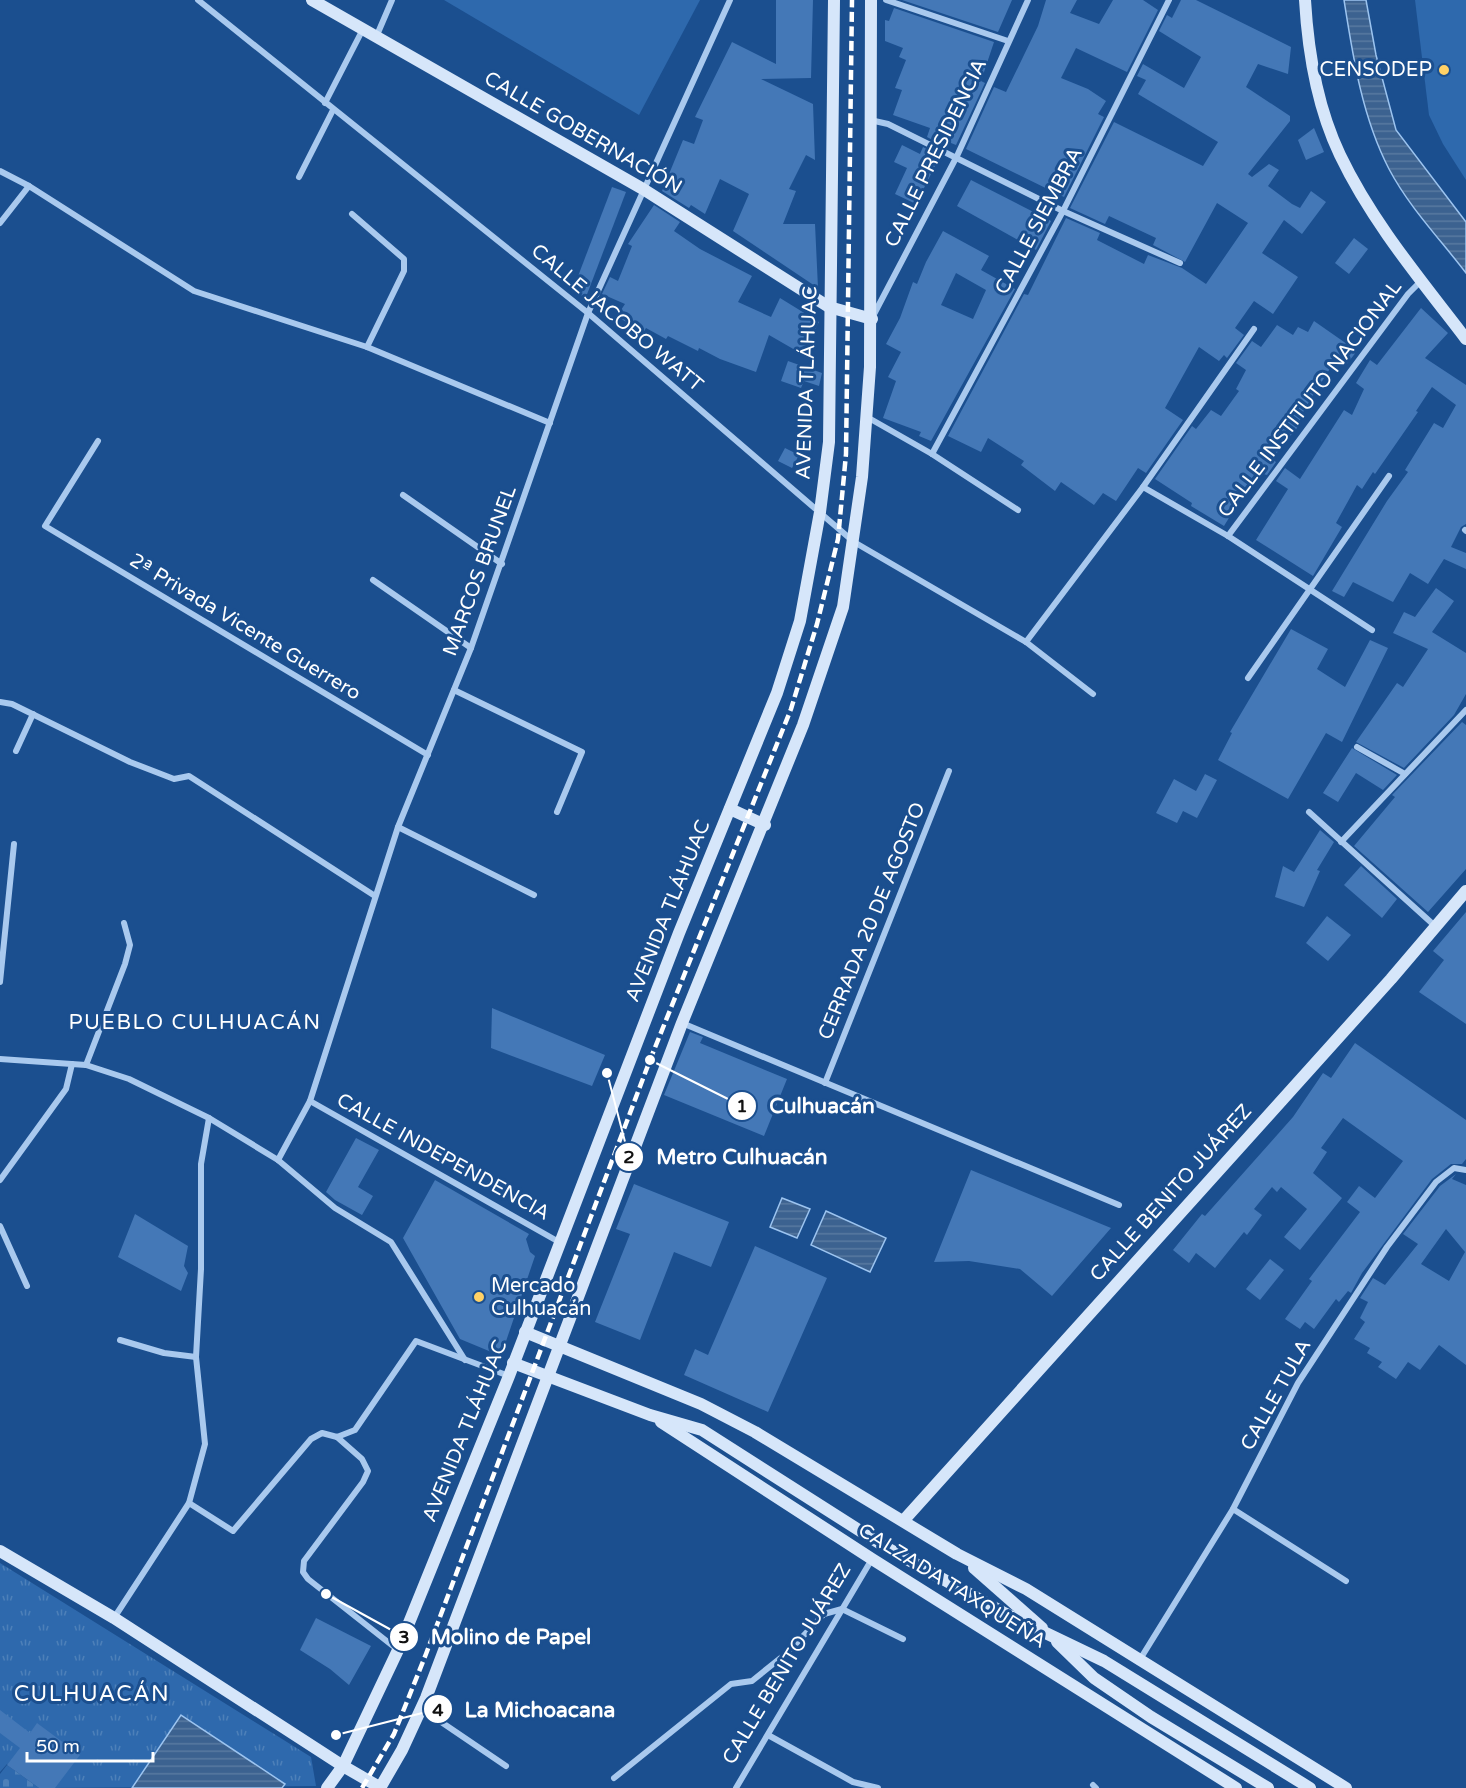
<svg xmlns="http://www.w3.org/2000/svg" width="1466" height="1788" viewBox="0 0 1466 1788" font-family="'Varela Round',sans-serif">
	<defs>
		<pattern id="grass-tufts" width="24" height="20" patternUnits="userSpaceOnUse" patternTransform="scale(1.5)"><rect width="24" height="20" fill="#2e69ad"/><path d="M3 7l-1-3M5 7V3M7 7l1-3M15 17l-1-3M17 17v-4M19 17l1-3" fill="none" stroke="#4d80b9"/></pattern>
		<pattern id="cemetery-stones" width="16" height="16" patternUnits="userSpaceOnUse" patternTransform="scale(1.5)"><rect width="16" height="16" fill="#2e69ad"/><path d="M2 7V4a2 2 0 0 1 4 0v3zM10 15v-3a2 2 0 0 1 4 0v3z" fill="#4d80b9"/></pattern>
		<pattern id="water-rules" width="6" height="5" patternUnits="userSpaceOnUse" patternTransform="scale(1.5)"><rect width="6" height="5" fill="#3c6290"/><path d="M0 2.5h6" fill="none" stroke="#597aa1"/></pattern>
	</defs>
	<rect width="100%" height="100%" fill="#1b4f8f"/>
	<polygon fill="url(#grass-tufts)" points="0,1563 311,1757 316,1786 40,1788 7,1764 0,1772"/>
	<polygon fill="url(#cemetery-stones)" points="7,1765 39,1788 0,1788 0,1774"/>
	<g fill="#2e69ad">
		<polygon points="444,0 700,0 639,115"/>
		<polygon points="1415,0 1466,0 1466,180 1443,144 1429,115"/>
	</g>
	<g fill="url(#water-rules)" stroke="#9cc4f0" stroke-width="1.5">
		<path d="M1344 0H1366L1376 55 1396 130 1466 222V273C1440 239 1409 207 1389 169 1362 117 1353 57 1344 0Z"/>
		<polygon points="782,1198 810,1209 797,1238 770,1227"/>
		<polygon points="826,1211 886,1238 870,1272 811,1245"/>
		<polygon points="181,1715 285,1784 282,1788 132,1788"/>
	</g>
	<g fill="#4478b7" fill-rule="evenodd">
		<polygon points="776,0 813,0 811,78 761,79 813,104 815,160 806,155 789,189 796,191 783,224 815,224 818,288 733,231 749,194 720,179 705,214 691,205 689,208 662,191 683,140 694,144 703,120 695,117 732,42 776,64"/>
		<polygon points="902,0 1012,0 998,32"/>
		<polygon points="1046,0 1077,0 1070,13 1099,24 1113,0 1143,0 1158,10 1127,72 1076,48 1061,78 1088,89 1106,101 1098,114 1104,117 1064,197 966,149 994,87 1006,92 1038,26"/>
		<polygon points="1181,0 1196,0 1291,47 1288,74 1258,64 1246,87 1290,116 1290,121 1248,174 1252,177 1269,164 1279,170 1268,186 1292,204 1300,208 1311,191 1326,202 1302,234 1284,220 1262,253 1298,277 1273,314 1254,301 1235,328 1244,335 1227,358 1224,355 1219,361 1199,347 1165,408 1183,420 1146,473 1138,468 1116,501 1103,493 1094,505 1061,482 1055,491 1021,465 1024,461 988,438 981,452 948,436 1024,294 1028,295 1066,218 1100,233 1097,240 1144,264 1148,255 1182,268 1206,284 1248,223 1217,203 1185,262 1153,245 1156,238 1109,216 1105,224 1070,208 1114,122 1203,166 1218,142 1138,94 1146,80 1137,76 1143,64 1184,88 1201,57 1159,31 1167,15 1172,18"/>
		<polygon points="894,8 994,42 981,81 985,83 956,145 946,141 944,146 927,137 930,128 893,115 902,90 895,88 906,60 899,57 903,48 885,41 885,20 889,21"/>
		<polygon points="1314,128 1324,152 1306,160 1298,140"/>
		<polygon points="902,145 920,154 923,147 940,156 916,204 895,194 907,168 894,162"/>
		<polygon points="971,180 1051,221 1036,250 957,206"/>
		<polygon points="612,187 626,192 586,297 572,292"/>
		<polygon points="654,205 680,222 674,231 700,249 752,276 738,302 771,317 780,298 819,322 802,354 769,335 756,372 720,359 699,348 698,351 668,336 666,339 646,328 643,333 617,316 625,304 602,294 610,277 618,281 632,246 628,244"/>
		<path d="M943 231 989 256 981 270 1015 289 931 441 919 436 921 432 883 418 896 381 888 377 901 352 886 344 900 318 913 282 917 284 926 262ZM956 273 986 290 973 319 941 305Z"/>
		<polygon points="1354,238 1368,249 1349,274 1335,263"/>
		<polygon points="1421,308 1448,333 1425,358 1466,385 1466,524 1461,527 1451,547 1466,553 1466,569 1444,559 1428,584 1410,573 1393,602 1353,582 1344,597 1332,591 1387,501 1408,472 1405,470 1434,423 1443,428 1456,405 1432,387 1416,411 1418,412 1375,474 1373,472 1362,489 1357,485 1336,523 1342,527 1313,576 1256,540 1288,489 1276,481 1285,468 1300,479 1344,410 1352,415 1364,389 1356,383 1370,360 1377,365"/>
		<polygon points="1314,321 1357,351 1346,365 1336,359 1304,410 1297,428 1278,451 1273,460 1276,462 1267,475 1256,472 1229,512 1232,513 1224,526 1191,506 1192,503 1155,479 1192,426 1196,429 1211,410 1221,416 1239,391 1236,389 1246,370 1236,363 1252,341 1261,347 1277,325 1293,335 1298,327 1308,332"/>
		<polygon points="788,361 822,373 819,386 804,381 801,388 781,381"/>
		<polygon points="785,448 799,455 792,468 778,461"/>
		<polygon points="1436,588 1454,601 1432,632 1466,653 1466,694 1454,715 1404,768 1356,742 1397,683 1403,687 1428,649 1393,633 1404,612 1415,617"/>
		<polygon points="1291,629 1328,649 1317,669 1345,687 1370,640 1388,648 1342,742 1326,733 1288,799 1218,760 1232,733 1230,732"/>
		<polygon points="1462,722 1466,725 1466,869 1428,912 1354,846 1395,797 1392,795"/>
		<polygon points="1352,748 1397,775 1383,790 1356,773 1338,802 1323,793"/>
		<polygon points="1205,774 1217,780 1197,818 1183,811 1177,823 1156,813 1174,779 1196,791"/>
		<polygon points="1320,830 1334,842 1317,870 1320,871 1304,907 1275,897 1283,866 1294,872"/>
		<polygon points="1361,866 1397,899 1382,918 1344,885"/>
		<polygon points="1466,912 1466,1024 1419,992 1444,960 1433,951"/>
		<polygon points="1327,916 1351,935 1328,961 1306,943"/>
		<polygon points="492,1008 605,1055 592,1086 491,1048"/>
		<polygon points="690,1032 703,1037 700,1043 787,1079 764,1136 664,1095"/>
		<polygon points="1355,1043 1466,1120 1466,1159 1462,1164 1451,1164 1432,1179 1362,1273 1351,1293 1348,1291 1339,1302 1336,1299 1314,1329 1305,1322 1300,1329 1285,1319 1312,1281 1309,1279 1360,1212 1347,1202 1359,1186 1375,1198 1403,1161 1343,1118 1321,1148 1327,1152 1313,1173 1342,1198 1300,1250 1284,1237 1307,1209 1281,1187 1277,1192 1272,1187 1254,1209 1262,1215 1247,1235 1244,1232 1215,1268 1196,1253 1189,1263 1173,1250 1202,1214 1205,1216 1293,1117 1323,1073 1331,1078"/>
		<polygon points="356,1138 379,1150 358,1187 373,1196 362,1215 335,1200 326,1192"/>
		<polygon points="971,1170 1111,1228 1052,1296 1020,1269 969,1261 934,1262"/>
		<path d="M1456 1174 1452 1179 1466 1185V1365L1439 1345 1420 1370 1408 1362 1396 1379 1378 1367 1382 1362 1367 1353 1370 1348 1354 1339 1365 1322 1360 1318 1368 1302 1360 1298 1373 1278 1385 1285 1418 1244 1403 1234 1440 1186ZM1446 1229 1465 1252 1449 1281 1421 1264Z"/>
		<polygon points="435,1180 529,1234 526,1239 530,1252 535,1256 501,1356 460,1339 403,1238"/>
		<polygon points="634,1184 729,1222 711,1267 674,1252 640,1340 595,1322 630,1234 616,1229"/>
		<polygon points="135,1214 188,1246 184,1266 188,1273 181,1291 118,1257"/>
		<polygon points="755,1246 827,1278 768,1412 684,1375 695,1349 708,1355"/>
		<polygon points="1270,1259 1284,1270 1260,1300 1246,1289"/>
		<polygon points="316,1618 371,1646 349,1685 330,1669 300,1650"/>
		<polygon points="0,1710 30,1733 37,1723 80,1755 55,1788 39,1788 7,1765 20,1748 0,1733"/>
	</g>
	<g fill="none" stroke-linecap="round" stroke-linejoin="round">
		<g stroke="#a9c9ee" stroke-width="6">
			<polyline points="198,0 588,313 854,542 1026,642 1093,694"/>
			<polyline points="886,0 1008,41"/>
			<polyline points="377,35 392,0"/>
			<polyline points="325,103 363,29"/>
			<polyline points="870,120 888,124 1063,211 1180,263"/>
			<polyline points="0,171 29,186 194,291 367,347 550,423"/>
			<polyline points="299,177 333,110"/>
			<polyline points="352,214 404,259 404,271 367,347"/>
			<polyline points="0,223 29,186"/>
			<polyline points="872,318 957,156 1028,0"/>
			<polyline points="867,417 932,454 1018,510"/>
			<polyline points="98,441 45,526 428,755"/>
			<polyline points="932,454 1063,211 1169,0"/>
			<polyline points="1143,487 1228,536 1372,630"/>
			<polyline points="403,495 502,564"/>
			<polyline points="1465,530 1466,531"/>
			<polyline points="1228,536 1408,294 1420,282"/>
			<polyline points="373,580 471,648"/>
			<polyline points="1026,642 1143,487 1254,329"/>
			<polyline points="1248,678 1389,476"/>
			<polyline points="454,690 582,752 557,812"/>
			<polyline points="0,702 12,704 130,762 174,779 189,776 375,896"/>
			<polyline points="1357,747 1405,774"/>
			<polyline points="16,751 33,714"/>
			<polyline points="1309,812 1435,926"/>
			<polyline points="398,827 534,895"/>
			<polyline points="1341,842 1466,710"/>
			<polyline points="0,982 14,844"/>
			<polyline points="682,1023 1119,1205"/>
			<polyline points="0,1059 86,1065 129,1079 209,1118 278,1160 335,1208 391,1242 465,1360"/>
			<polyline points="86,1065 125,964 130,945 124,923"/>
			<polyline points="825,1083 949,771"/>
			<polyline points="310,1101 559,1242"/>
			<polyline points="278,1160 310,1101 398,827 471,648 588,313 730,0"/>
			<polyline points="0,1180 66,1089 72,1064"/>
			<polyline points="0,1226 27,1286"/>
			<polyline points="120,1340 164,1353 196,1357"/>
			<polyline points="337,1437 362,1459 368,1471 363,1482 304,1561 303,1572 308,1579 398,1650"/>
			<polyline points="189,1503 233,1531 311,1439 322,1433 337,1437 355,1430 416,1341 509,1376"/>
			<polyline points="1233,1509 1346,1581"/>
			<polyline points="114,1618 189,1503 205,1444 196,1357 201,1269 201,1164 209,1118"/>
			<polyline points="1139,1661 1233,1509 1298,1383 1387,1247 1436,1182 1454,1168 1466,1170"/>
			<polyline points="422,1709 506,1766"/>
			<polyline points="768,1735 853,1782 878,1788"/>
			<polyline points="614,1778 731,1684 752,1681 788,1652 824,1614 842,1609 903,1639"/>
			<polyline points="1093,1785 1096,1788"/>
			<polyline points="736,1788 872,1559"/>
		</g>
		<g stroke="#d6e6fa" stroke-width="12">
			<polyline points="312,0 643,189 829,307 872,319"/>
			<path d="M1305 0C1308 52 1317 107 1340 155 1372 222 1421 280 1466 339"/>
			<polyline points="730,809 765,825"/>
			<polyline points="525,1332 701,1404 755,1432 957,1554 1026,1589 1346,1788"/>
			<polyline points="513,1363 650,1415 702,1430 887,1548 1004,1613 1104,1661 1310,1788"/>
			<polyline points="661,1422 872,1559 1236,1788"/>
			<polyline points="904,1520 1391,979 1466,891"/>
			<polyline points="0,1551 114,1618 343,1766 381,1788"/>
			<polyline points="974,1568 1042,1628"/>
			<polyline points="1057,1642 1094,1678 1151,1717 1268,1788"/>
			<polyline points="327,1788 343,1766 398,1650 509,1376 679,933 777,693 800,621 820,512 829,442 834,0"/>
			<polyline points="380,1788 402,1750 426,1698 682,1023 803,725 843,607 862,477 870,367 871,0"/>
		</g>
		<polyline stroke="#fff" stroke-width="4.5" stroke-dasharray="10 4.5" stroke-linecap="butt" points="362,1788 394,1734 426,1654 650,1060 791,709 817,624 838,539 846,454 852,0"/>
	</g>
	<g fill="#ffd166" stroke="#1b4f8f" stroke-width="2">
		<circle cx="1444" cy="70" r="6"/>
		<circle cx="479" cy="1297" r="6"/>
	</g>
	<g text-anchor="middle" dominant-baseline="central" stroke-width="6" stroke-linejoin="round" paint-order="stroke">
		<g font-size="20" fill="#fff" stroke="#1b4f8f" text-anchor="end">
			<text x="1432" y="70">CENSODEP</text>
			<text x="491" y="1286" text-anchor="start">Mercado<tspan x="491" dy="23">Culhuacán</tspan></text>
		</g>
		<g font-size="20" fill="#fff" stroke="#1b4f8f">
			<text transform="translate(583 133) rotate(30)">CALLE GOBERNACIÓN</text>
			<text transform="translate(936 153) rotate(-64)">CALLE PRESIDENCIA</text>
			<text transform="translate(1039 221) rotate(-62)">CALLE SIEMBRA</text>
			<text transform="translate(617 318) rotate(40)">CALLE JACOBO WATT</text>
			<text transform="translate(807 383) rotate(-88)">AVENIDA TLÁHUAC</text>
			<text transform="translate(1310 399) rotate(-53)">CALLE INSTITUTO NACIONAL</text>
			<text transform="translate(480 571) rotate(-70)">MARCOS BRUNEL</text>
			<text transform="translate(245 627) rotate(31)">2ª Privada Vicente Guerrero</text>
			<text transform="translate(668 911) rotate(-68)">AVENIDA TLÁHUAC</text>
			<text transform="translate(872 921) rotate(-68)">CERRADA 20 DE AGOSTO</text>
			<text transform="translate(443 1157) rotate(29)">CALLE INDEPENDENCIA</text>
			<text transform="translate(1171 1193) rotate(-48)">CALLE BENITO JUÁREZ</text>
			<text transform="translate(1276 1395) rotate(-61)">CALLE TULA</text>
			<text transform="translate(465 1431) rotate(-68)">AVENIDA TLÁHUAC</text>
			<text transform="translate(952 1586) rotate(32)">CALZADA TAXQUEÑA</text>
			<text transform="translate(787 1664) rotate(-59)">CALLE BENITO JUÁREZ</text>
		</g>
		<g font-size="21" letter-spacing="1.5" fill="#fff" stroke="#1b4f8f">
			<text x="195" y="1022">PUEBLO CULHUACÁN</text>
		</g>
		<g font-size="22" letter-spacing="1.5" fill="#fff" stroke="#1b4f8f">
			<text x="92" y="1694">CULHUACÁN</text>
		</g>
	</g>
	<path fill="none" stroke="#fff" stroke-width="2" d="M650 1060L742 1106M607 1073L629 1157M326 1594L404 1637M336 1735L438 1709"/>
	<g fill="#fff" stroke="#1b4f8f" stroke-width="2">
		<circle cx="650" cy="1060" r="6"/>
		<circle cx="607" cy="1073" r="6"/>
		<circle cx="326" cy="1594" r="6"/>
		<circle cx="336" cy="1735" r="6"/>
		<circle cx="742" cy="1106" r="15"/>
		<circle cx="629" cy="1157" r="15"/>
		<circle cx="404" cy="1637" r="15"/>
		<circle cx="438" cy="1709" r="15"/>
	</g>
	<g font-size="18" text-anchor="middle" font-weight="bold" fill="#111">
		<text x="742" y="1112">1</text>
		<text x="629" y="1163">2</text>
		<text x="404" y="1643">3</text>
		<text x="438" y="1716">4</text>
	</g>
	<g font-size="21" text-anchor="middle" font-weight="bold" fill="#fff" stroke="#1b4f8f" stroke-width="6" stroke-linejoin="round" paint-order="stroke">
		<text x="822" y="1113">Culhuacán</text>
		<text x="742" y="1164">Metro Culhuacán</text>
		<text x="511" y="1644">Molino de Papel</text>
		<text x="540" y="1717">La Michoacana</text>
	</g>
	<path d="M27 1752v9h126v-9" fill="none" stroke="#ffffff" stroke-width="3"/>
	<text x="36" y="1752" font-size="18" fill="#ffffff" stroke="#1b4f8f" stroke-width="4.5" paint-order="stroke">50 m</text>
</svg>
